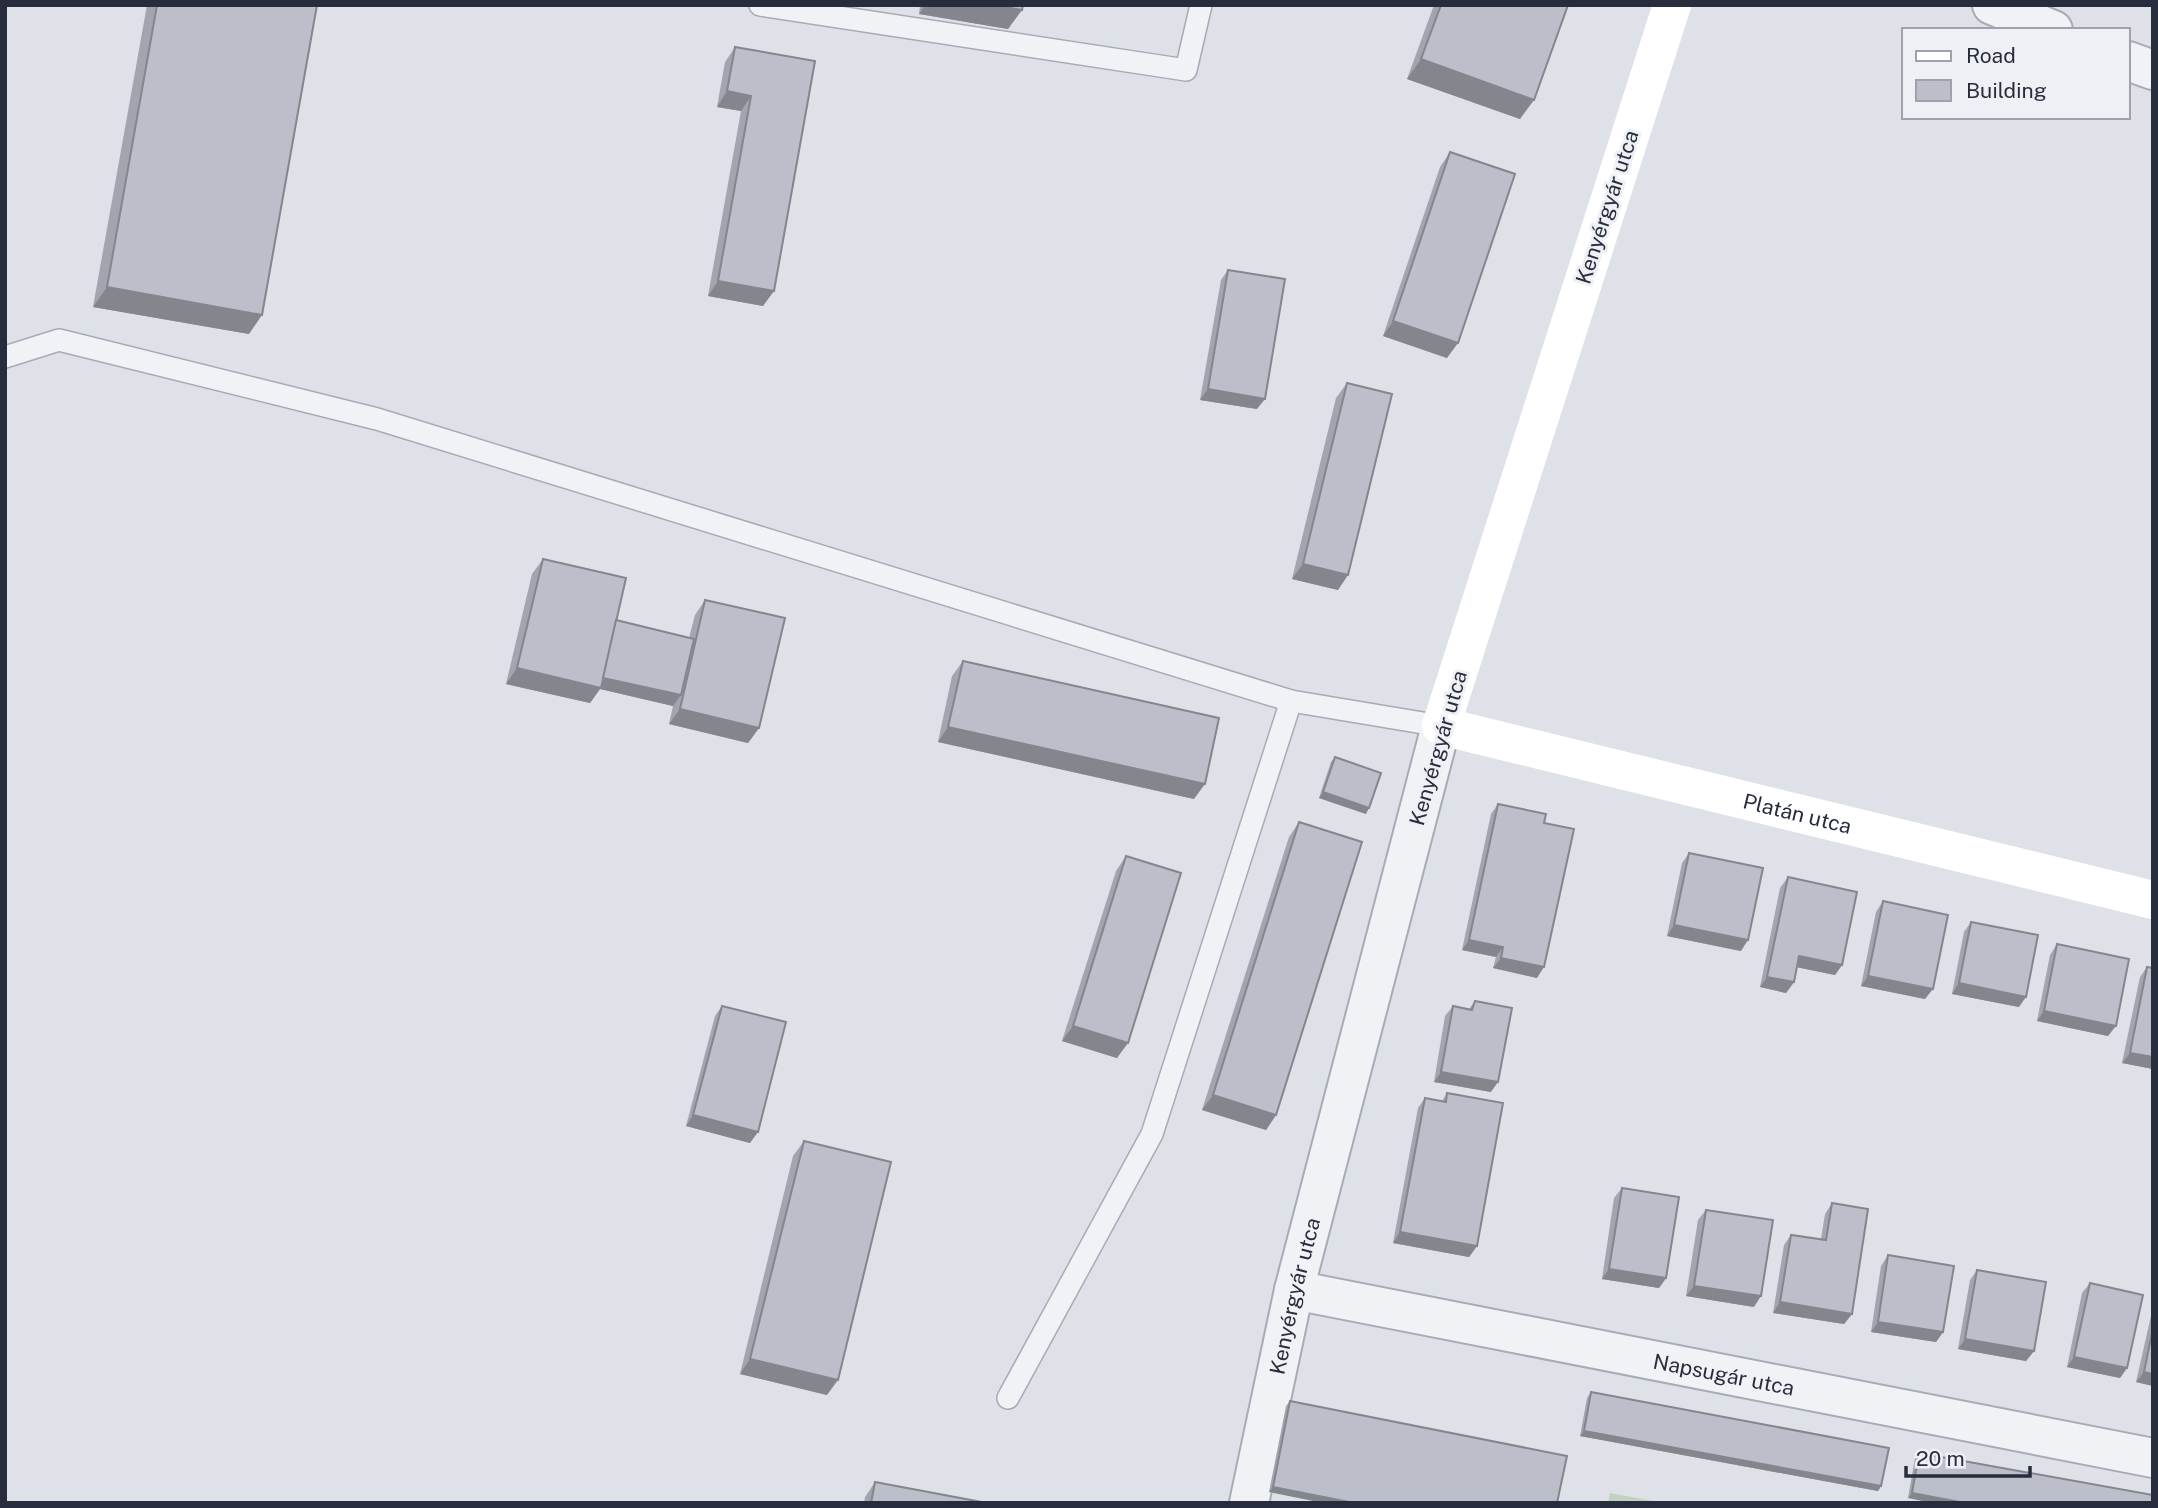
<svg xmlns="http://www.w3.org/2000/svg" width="2158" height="1508" viewBox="0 0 2158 1508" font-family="'Public Sans',sans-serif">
	<rect width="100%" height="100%" fill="#dee1e8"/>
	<polygon fill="#c2d1c0" points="1610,1493 1664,1503 1608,1503"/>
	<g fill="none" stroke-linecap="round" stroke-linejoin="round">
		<g stroke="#a7abb5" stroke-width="24">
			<g id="lane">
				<polyline points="760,5 1186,70 1201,5"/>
				<polyline points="5,357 59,340 377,419 1291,701 1441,726"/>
				<polyline points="1008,1398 1152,1134 1291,701"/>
			</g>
		</g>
		<g stroke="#a7abb5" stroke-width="42">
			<g id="street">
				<polyline points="1992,5 2053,30"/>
				<polyline points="2128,61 2153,70"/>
				<path id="s1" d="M1294 1290 2153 1458"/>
				<path id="s2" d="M1249 1503 1294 1290 1441 726"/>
			</g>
		</g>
		<use href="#lane" stroke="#f1f2f6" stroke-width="21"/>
		<use href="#street" stroke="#f1f2f6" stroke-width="38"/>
		<path stroke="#fff" stroke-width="38" id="s3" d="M1672 5 1441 726 2153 900"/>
	</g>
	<g fill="#a2a4ae">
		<polygon points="147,5 317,5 249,334 93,307"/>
		<polygon points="920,5 1023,5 1008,29 919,14"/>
		<polygon points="1434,5 1568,5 1520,119 1407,79"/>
		<polygon points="735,47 815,61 763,306 708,296 741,111 717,107 725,62"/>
		<polygon points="1450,152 1447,358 1383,336 1440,167"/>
		<polygon points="1228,270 1257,409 1200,400 1221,280"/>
		<polygon points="1347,383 1338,590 1292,579 1336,398"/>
		<polygon points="543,559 616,620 689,638 695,615 705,600 759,728 748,743 669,724 673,706 600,689 590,703 506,684 532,574"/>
		<polygon points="963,661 1194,799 938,742 952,676"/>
		<polygon points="1335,757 1366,814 1319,798 1331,762"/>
		<polygon points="1498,804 1544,823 1537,978 1493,968 1496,957 1462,950 1491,814"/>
		<polygon points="1299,822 1276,1115 1266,1130 1202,1110 1289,837"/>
		<polygon points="1689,853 1741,951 1667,936 1682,863"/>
		<polygon points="1126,856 1117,1058 1062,1041 1116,871"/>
		<polygon points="1788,877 1842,965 1835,975 1796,967 1794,982 1786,993 1760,987 1780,888"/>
		<polygon points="1883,901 1925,999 1861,986 1876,912"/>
		<polygon points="1971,922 2019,1007 1952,994 1964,932"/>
		<polygon points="2057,944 2108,1036 2037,1021 2050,955"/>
		<polygon points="2147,967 2153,968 2153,1069 2122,1063 2140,977"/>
		<polygon points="1475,1001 1491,1092 1434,1082 1445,1016 1453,1006 1469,1009"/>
		<polygon points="722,1006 750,1143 686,1126 715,1016"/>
		<polygon points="1447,1093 1477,1246 1469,1257 1393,1243 1418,1108 1425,1098 1442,1101"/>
		<polygon points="804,1141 827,1395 740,1374 793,1156"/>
		<polygon points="1622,1188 1666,1278 1659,1288 1602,1279 1614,1198"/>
		<polygon points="1832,1203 1852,1314 1844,1324 1773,1313 1784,1245 1791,1235 1821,1239 1825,1214"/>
		<polygon points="1706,1210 1754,1307 1686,1296 1698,1220"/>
		<polygon points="1888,1255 1943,1332 1936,1342 1871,1332 1881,1266"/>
		<polygon points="1977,1270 2034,1351 2026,1361 1958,1349 1970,1280"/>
		<polygon points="2090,1283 2127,1368 2120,1378 2067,1367 2082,1293"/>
		<polygon points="2153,1307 2153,1386 2136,1382"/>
		<polygon points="1591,1392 1881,1486 1878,1491 1580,1436 1587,1398"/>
		<polygon points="1290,1401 1567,1456 1269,1492 1286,1406"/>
		<polygon points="1919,1453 2153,1495 1908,1498 1915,1458"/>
		<polygon points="875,1482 987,1503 864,1503 865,1497"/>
	</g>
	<g fill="#84868d">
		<polygon points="925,5 994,5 1022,10 1008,29 919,14"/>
		<polygon points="1421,59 1534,100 1520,119 1407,79"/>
		<polygon points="727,91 751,96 741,111 717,107"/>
		<polygon points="718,281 774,291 763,306 708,296"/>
		<polygon points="107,287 262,315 249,334 93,307"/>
		<polygon points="1393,321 1458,343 1447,358 1383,336"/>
		<polygon points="1208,389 1265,399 1257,409 1200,400"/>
		<polygon points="1303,564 1348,575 1338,590 1292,579"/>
		<polygon points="517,668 600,677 681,695 673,706 600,689 590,703 506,684"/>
		<polygon points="680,709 759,728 748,743 669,724"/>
		<polygon points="948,727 1205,784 1194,799 938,742"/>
		<polygon points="1323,792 1369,808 1366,814 1319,798"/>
		<polygon points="1674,925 1748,940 1741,951 1667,936"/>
		<polygon points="1469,940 1503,947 1496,957 1462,950"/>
		<polygon points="1799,956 1842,965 1835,975 1791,966"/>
		<polygon points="1501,958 1544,967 1537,978 1493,968"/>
		<polygon points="1868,976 1933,989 1925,999 1861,986"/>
		<polygon points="1767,977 1794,982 1786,993 1760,987"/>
		<polygon points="1959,983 2026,997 2019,1007 1952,994"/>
		<polygon points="2044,1011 2116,1026 2108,1036 2037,1021"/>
		<polygon points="1073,1026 1128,1043 1117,1058 1062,1041"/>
		<polygon points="2130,1053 2153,1057 2153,1069 2122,1063"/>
		<polygon points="1441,1072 1498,1082 1491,1092 1434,1082"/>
		<polygon points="1213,1095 1276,1115 1266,1130 1202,1110"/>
		<polygon points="693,1115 758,1132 750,1143 686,1126"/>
		<polygon points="1400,1232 1477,1246 1469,1257 1393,1243"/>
		<polygon points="1609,1269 1666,1278 1659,1288 1602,1279"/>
		<polygon points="1694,1286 1761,1296 1754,1307 1686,1296"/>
		<polygon points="1780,1302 1852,1314 1844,1324 1773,1313"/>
		<polygon points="1878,1322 1943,1332 1936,1342 1871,1332"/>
		<polygon points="1965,1339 2034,1351 2026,1361 1958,1349"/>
		<polygon points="2074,1357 2127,1368 2120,1378 2067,1367"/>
		<polygon points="750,1359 838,1380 827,1395 740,1374"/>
		<polygon points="2144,1372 2153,1374 2153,1386 2136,1382"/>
		<polygon points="1584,1431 1881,1486 1878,1491 1580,1436"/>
		<polygon points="1273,1487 1354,1503 1323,1503 1269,1492"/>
		<polygon points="1912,1493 1965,1503 1932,1503 1908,1498"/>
	</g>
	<g fill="#bcbfca" stroke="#84868d" stroke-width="2">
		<polygon points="157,5 317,5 262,315 107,287"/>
		<polygon points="994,5 1023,5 1022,10"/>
		<polygon points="1441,5 1568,5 1534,100 1421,59"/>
		<polygon points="735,47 815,61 774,291 718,281 751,96 727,91"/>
		<polygon points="1450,152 1515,174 1458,343 1393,321"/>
		<polygon points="1228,270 1285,279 1265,399 1208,389"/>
		<polygon points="1347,383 1392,394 1348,575 1303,564"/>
		<polygon points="543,559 626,578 601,688 517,668"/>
		<polygon points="705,600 785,618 759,728 680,709"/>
		<polygon points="616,620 694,639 681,695 603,678"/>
		<polygon points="963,661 1219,718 1205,784 948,727"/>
		<polygon points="1335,757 1381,773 1369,808 1323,792"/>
		<polygon points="1498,804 1546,814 1544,823 1574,829 1544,967 1501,958 1503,947 1469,940"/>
		<polygon points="1299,822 1362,842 1276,1115 1213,1095"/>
		<polygon points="1689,853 1763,868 1748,940 1674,925"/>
		<polygon points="1126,856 1181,873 1128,1043 1073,1026"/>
		<polygon points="1788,877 1857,892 1842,965 1799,956 1794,982 1767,977"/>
		<polygon points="1883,901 1948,915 1933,989 1868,976"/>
		<polygon points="1971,922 2038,935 2026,997 1959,983"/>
		<polygon points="2057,944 2129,959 2116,1026 2044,1011"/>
		<polygon points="2147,967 2153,968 2153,1057 2130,1053"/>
		<polygon points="1475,1001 1512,1008 1498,1082 1441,1072 1453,1006 1472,1010"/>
		<polygon points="722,1006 786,1022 758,1132 693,1115"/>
		<polygon points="1447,1093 1503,1103 1477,1246 1400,1232 1425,1098 1446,1102"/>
		<polygon points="804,1141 891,1162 838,1380 750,1359"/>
		<polygon points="1622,1188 1679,1197 1666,1278 1609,1269"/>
		<polygon points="1832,1203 1868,1209 1852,1314 1780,1302 1791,1235 1826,1240"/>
		<polygon points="1706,1210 1773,1220 1761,1296 1694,1286"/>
		<polygon points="1888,1255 1954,1266 1943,1332 1878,1322"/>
		<polygon points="1977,1270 2046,1282 2034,1351 1965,1339"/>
		<polygon points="2090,1283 2143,1295 2127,1368 2074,1357"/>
		<polygon points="2153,1328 2153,1374 2144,1372"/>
		<polygon points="1591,1392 1889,1448 1881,1486 1584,1431"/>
		<polygon points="1290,1401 1567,1456 1557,1503 1354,1503 1273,1487"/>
		<polygon points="1919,1453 2153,1495 2153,1503 1965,1503 1912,1493"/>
		<polygon points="875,1482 987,1503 871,1503"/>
	</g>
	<g text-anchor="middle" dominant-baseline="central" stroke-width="6" stroke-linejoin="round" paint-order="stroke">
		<g font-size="21" fill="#282d3e" stroke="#eef0f5">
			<text transform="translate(1607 207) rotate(-72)">Kenyérgyár utca</text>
			<text transform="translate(1438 748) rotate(-74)">Kenyérgyár utca</text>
			<text stroke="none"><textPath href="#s3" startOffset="1124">Platán utca</textPath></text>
			<text stroke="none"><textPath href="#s2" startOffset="212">Kenyérgyár utca</textPath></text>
			<text stroke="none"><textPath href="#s1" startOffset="438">Napsugár utca</textPath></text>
		</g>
	</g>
	<rect width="2158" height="1508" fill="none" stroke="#282d3e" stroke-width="14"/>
	<rect x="1902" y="28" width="228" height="91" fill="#eef0f5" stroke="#9fa2ac" stroke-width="2"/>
	<rect x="1916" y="51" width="35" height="10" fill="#ffffff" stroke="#9fa2ac" stroke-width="2"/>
	<text x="1966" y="63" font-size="21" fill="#282d3e">Road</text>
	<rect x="1916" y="80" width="35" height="21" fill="#bcbfca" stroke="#9fa2ac" stroke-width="2"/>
	<text x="1966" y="98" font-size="21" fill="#282d3e">Building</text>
	<path d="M1906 1466v10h124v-10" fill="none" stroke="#282d3e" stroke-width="3.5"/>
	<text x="1916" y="1466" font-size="21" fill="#282d3e" stroke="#eef0f5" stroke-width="5" paint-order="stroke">20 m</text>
</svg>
